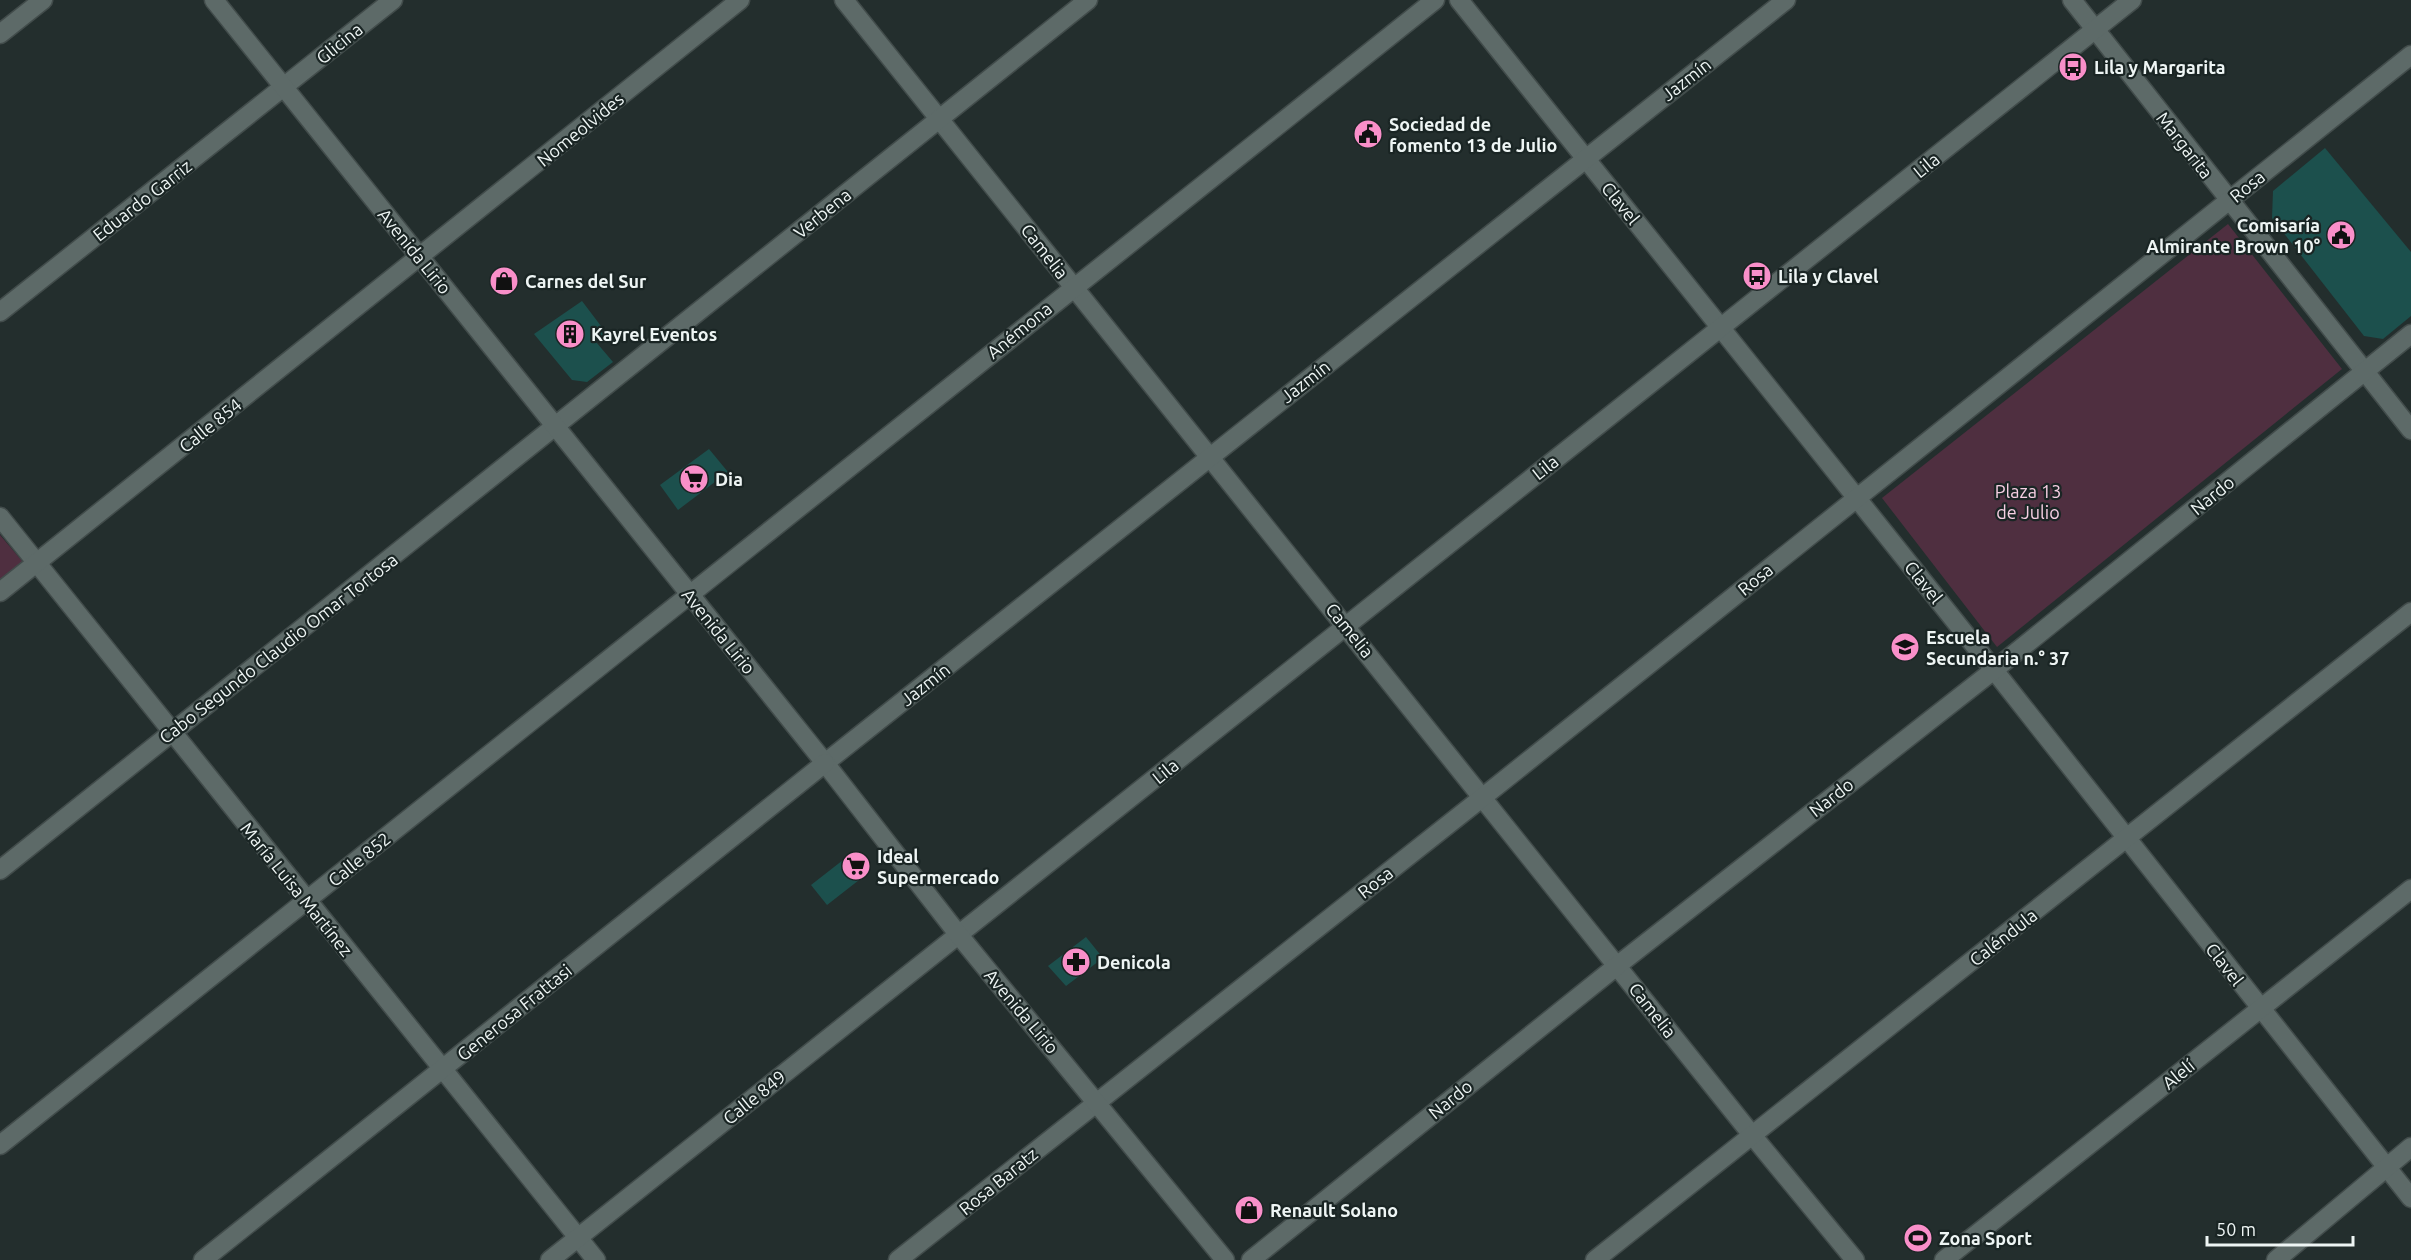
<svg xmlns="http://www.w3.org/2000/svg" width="2411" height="1260" viewBox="0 0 2411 1260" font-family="Ubuntu,sans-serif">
	<rect width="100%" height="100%" fill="#232e2d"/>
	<g fill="#4f2f40">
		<polygon points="2228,224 2342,369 1997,647 1882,498"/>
		<polygon points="0,535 23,562 0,580"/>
	</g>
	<g fill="#1c504d">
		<polygon points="2325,148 2411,252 2411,316 2383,339 2364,336 2272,218 2273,191"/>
		<polygon points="582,301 607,334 596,342 613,362 587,382 572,380 534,334"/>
		<polygon points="709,449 728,472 678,510 660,485"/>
		<polygon points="852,853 868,873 827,905 811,885"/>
		<polygon points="1086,937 1103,958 1066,986 1048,966"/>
	</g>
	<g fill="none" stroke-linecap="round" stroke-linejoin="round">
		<g stroke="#424c4b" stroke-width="21">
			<g id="street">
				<polyline points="844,0 1752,1135 1855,1260"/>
				<polyline points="1459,0 1994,670 2411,1198"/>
				<polyline points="2072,0 2411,430"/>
				<polyline points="0,34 43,0"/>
				<polyline points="0,312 393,0"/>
				<polyline points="0,517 596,1260"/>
				<polyline points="0,592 740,0"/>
				<polyline points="825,763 1786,0"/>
				<polyline points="0,870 1088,0"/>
				<polyline points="0,1145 1435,0"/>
				<polyline points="550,1260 2132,0"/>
				<polyline points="898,1260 1483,797 2411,55"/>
				<polyline points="1251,1260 1618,965 1994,670 2411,334"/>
				<polyline points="1595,1260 2411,612"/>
				<polyline points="1944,1260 2411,889"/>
				<polyline points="2276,1260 2411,1147"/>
			</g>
		</g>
		<g stroke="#424c4b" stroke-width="21">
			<g id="secondary">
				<polyline points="214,0 825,763 958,934 1225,1260"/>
				<polyline points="203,1260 825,763"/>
			</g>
		</g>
		<use href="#street" stroke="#5d6a68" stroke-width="18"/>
		<use href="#secondary" stroke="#5d6a68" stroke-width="18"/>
	</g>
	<defs>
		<g id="bus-disc" transform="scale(1.5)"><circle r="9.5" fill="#f98fc9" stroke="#1a2524"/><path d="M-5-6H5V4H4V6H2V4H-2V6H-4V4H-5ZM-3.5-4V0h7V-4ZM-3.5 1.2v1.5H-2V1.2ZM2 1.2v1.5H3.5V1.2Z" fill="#111"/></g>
		<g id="civic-disc" transform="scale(1.5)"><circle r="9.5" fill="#f98fc9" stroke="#1a2524"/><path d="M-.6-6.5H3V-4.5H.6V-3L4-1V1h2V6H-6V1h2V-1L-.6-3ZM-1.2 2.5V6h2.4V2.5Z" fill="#111"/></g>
		<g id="shop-disc" transform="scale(1.5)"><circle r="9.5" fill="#f98fc9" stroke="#1a2524"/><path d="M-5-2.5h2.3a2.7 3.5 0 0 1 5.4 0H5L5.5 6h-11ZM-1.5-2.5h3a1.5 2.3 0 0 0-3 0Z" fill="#111"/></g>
		<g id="building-disc" transform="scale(1.5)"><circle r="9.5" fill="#f98fc9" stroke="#1a2524"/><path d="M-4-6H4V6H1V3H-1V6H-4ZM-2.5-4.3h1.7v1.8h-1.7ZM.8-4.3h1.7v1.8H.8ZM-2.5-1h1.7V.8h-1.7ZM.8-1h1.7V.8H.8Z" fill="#111"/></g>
		<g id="supermarket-disc" transform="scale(1.5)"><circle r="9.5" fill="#f98fc9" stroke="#1a2524"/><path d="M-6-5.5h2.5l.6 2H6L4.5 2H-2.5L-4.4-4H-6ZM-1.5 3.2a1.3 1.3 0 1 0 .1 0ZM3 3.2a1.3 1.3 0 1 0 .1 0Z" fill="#111"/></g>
		<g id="school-disc" transform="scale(1.5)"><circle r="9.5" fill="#f98fc9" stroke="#1a2524"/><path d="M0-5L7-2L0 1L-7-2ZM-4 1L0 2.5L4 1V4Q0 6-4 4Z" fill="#111"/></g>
		<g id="pharmacy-disc" transform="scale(1.5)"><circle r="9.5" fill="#f98fc9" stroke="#1a2524"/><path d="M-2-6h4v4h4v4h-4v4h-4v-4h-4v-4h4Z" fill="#111"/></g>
		<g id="stadium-disc" transform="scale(1.5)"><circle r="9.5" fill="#f98fc9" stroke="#1a2524"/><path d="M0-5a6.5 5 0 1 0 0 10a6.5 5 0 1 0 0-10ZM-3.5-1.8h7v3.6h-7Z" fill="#111"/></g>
	</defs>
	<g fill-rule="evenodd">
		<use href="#bus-disc" x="2073" y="67"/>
		<use href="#civic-disc" x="1368" y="134"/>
		<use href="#civic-disc" x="2341" y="235"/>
		<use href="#bus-disc" x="1757" y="276"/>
		<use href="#shop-disc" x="504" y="281"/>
		<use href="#building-disc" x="570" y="334"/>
		<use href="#supermarket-disc" x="694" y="479"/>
		<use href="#school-disc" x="1905" y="647"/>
		<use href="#supermarket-disc" x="856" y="866"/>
		<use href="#pharmacy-disc" x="1076" y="962"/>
		<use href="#shop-disc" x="1249" y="1210"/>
		<use href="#stadium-disc" x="1918" y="1238"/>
	</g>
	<g text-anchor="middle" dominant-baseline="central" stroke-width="4.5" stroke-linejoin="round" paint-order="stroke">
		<g font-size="18" fill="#eef5f4" stroke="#1a2524">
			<text transform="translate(339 43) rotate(-39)">Glicina</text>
			<text transform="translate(1686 79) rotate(-38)">Jazmín</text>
			<text transform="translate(580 129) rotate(-39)">Nomeolvides</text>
			<text transform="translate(2185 145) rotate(52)">Margarita</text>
			<text transform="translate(1926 165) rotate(-39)">Lila</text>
			<text transform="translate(2247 186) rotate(-39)">Rosa</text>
			<text transform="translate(142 200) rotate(-38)">Eduardo Garriz</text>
			<text transform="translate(1621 203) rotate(51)">Clavel</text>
			<text transform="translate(822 213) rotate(-39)">Verbena</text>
			<text transform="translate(415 251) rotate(51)">Avenida Lirio</text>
			<text transform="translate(1045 251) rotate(52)">Camelia</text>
			<text transform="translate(1019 330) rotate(-39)">Anémona</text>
			<text transform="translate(1305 381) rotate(-38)">Jazmín</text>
			<text transform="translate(210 425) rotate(-39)">Calle 854</text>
			<text transform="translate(1545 467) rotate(-38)">Lila</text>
			<text transform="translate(2212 495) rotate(-39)">Nardo</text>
			<text transform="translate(1755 579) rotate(-39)">Rosa</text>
			<text transform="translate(1924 582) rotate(51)">Clavel</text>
			<text transform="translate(1350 630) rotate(51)">Camelia</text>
			<text transform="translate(719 631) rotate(51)">Avenida Lirio</text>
			<text transform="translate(278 648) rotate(-38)">Cabo Segundo Claudio Omar Tortosa</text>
			<text transform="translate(925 684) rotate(-38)">Jazmín</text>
			<text transform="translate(1165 771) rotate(-39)">Lila</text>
			<text transform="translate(1831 797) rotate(-38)">Nardo</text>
			<text transform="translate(359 859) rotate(-39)">Calle 852</text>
			<text transform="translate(1375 882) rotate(-38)">Rosa</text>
			<text transform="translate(297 889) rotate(51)">María Luisa Martínez</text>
			<text transform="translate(2003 937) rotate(-38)">Caléndula</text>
			<text transform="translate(2225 964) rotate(52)">Clavel</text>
			<text transform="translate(1653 1010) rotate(52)">Camelia</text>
			<text transform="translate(1022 1011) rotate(50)">Avenida Lirio</text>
			<text transform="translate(514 1012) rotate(-39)">Generosa Frattasi</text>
			<text transform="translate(2178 1074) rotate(-39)">Alelí</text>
			<text transform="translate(754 1097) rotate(-39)">Calle 849</text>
			<text transform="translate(1450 1099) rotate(-39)">Nardo</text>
			<text transform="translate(998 1181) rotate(-39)">Rosa Baratz</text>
		</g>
		<g font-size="18" font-weight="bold" fill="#eef5f4" stroke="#1a2524" text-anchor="start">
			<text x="2094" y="67">Lila y Margarita</text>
			<text x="1389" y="124">Sociedad de<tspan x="1389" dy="21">fomento 13 de Julio</tspan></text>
			<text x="2320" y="225" text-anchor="end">Comisaría<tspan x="2320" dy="21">Almirante Brown 10°</tspan></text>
			<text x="1778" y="276">Lila y Clavel</text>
			<text x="525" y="281">Carnes del Sur</text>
			<text x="591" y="334">Kayrel Eventos</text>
			<text x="715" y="479">Dia</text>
			<text x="1926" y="637">Escuela<tspan x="1926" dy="21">Secundaria n.° 37</tspan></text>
			<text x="877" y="856">Ideal<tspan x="877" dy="21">Supermercado</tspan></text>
			<text x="1097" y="962">Denicola</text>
			<text x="1270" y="1210">Renault Solano</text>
			<text x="1939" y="1238">Zona Sport</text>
		</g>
		<g font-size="18" fill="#f7cfe3" stroke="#1a2524">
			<text x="2028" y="491">Plaza 13<tspan x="2028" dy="21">de Julio</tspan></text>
		</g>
	</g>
	<path d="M2207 1236v9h146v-9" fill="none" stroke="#eef5f4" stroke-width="3"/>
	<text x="2216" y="1236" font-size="18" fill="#eef5f4" stroke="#1a2524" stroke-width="4.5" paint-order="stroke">50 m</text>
</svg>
